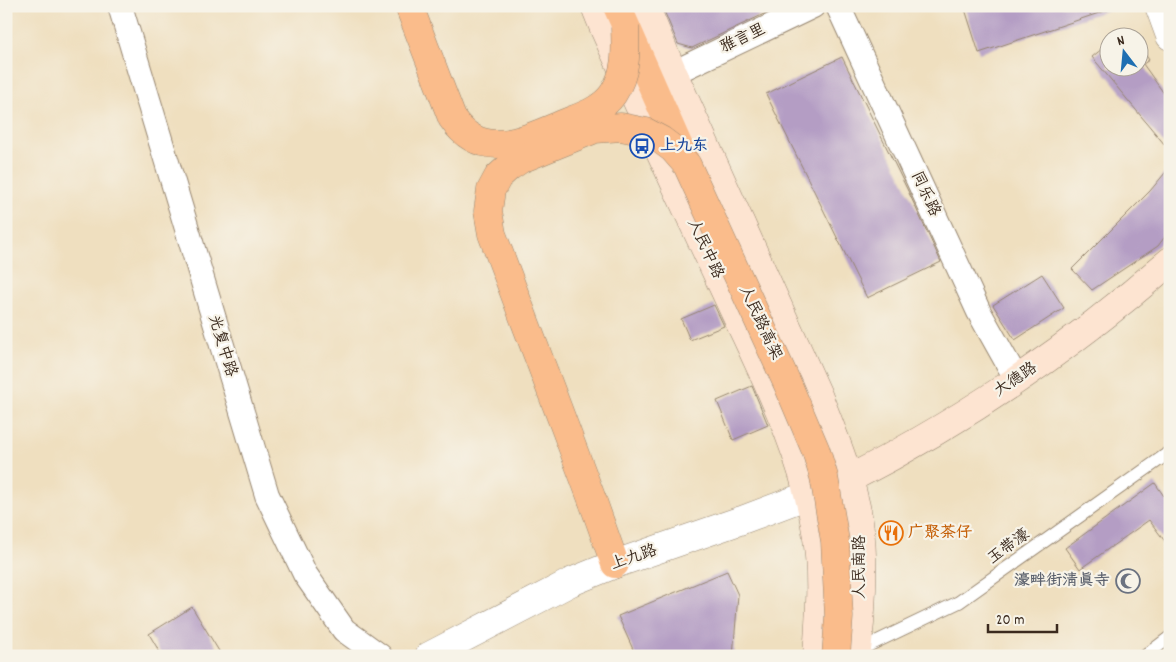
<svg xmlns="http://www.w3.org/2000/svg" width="1176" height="662" viewBox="0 0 1176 662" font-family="Dekko,'LXGW WenKai TC',sans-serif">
	<rect width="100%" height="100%" fill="#f7f3e8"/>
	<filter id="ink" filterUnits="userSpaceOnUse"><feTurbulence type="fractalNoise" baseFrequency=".02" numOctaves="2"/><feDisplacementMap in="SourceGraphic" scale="10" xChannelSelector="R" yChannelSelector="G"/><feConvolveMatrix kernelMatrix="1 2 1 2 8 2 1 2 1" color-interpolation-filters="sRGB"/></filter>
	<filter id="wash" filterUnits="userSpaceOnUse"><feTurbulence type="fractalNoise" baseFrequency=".0096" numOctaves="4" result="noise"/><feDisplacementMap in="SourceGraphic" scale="20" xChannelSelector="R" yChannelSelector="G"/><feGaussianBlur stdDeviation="1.12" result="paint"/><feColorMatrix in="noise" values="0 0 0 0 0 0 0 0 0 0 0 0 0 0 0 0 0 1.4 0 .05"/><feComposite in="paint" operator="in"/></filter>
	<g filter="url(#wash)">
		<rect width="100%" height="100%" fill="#efdfbf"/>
		<g id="blocks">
			<g fill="#b49dc4">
				<polygon points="662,6 781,6 692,48 678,44"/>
				<polygon points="964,6 1107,6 1108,10 979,53"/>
				<polygon points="1138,43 1149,60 1143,64 1170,102 1170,151 1092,57 1108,44 1108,68 1138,68"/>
				<polygon points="842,57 909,193 941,262 867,298 766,94"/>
				<polygon points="1170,167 1170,230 1158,246 1092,290 1072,269 1150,191"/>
				<polygon points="1042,274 1064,308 1015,340 993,305"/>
				<polygon points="714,305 724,326 690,340 681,319"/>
				<polygon points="752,386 768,425 733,440 717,401"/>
				<polygon points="1155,483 1170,505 1170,548 1149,520 1080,569 1065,548"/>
				<polygon points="727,571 738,595 733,656 636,656 618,616"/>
				<polygon points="192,607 222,656 162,656 149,634"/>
			</g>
		</g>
	</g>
	<g filter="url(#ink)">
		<use href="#blocks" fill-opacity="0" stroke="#95846e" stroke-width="1"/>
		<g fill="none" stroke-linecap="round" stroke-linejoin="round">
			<g stroke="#95846e" stroke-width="14">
				<g id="service">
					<polyline points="857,651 959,602 1170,452"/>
					<polyline points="1145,656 1170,637"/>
				</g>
			</g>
			<g stroke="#95846e" stroke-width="26">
				<g id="minor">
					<polyline points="120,6 267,495 305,574 344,630 380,656"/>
					<polyline points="838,6 979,312 1017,380"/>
					<polyline points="673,73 813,6"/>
				</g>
			</g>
			<g stroke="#95846e" stroke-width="29">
				<g id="tertiary">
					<polyline points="1159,6 1170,36"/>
					<polyline points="429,656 571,582 615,564 742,520 830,487"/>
				</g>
			</g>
			<g stroke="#95846e" stroke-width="29">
				<g id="secondary">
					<path d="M595 6 605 31C646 122 688 212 730 302 764 376 803 450 816 531 823 573 820 614 817 656"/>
					<path d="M645 6 673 73 818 395C834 436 852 479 859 522 865 560 862 618 856 656"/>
					<path d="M849 479C965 420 1072 347 1170 261"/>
				</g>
			</g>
			<g stroke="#95846e" stroke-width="29">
				<g id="primary">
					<polyline points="617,6 687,165"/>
					<polyline points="593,502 615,564"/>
				</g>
			</g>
			<use href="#service" stroke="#fff" stroke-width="12"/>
			<use href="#minor" stroke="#fff" stroke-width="24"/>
			<use href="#tertiary" stroke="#fff" stroke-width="28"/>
			<use href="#secondary" stroke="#fde4d1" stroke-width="28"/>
			<use href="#primary" stroke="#fabc8b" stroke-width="28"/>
			<g stroke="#95846e" stroke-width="29" stroke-linecap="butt">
				<g id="primary-bridge">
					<path d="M409 6 452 118C482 163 526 139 565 123 582 116 602 110 613 94 627 73 626 51 625 27"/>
					<polyline points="593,502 492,234 488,211 491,190 498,177 509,167 521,159 595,129 621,127 646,132 661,140 673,149 687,165 788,385 816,451 824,477 835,541 839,617 836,656"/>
				</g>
			</g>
			<use href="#primary-bridge" stroke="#fabc8b" stroke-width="28"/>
		</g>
	</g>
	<defs>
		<g id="bus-ring" transform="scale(1.25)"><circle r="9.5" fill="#f7f3e8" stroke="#1a4fb4" stroke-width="1.5"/><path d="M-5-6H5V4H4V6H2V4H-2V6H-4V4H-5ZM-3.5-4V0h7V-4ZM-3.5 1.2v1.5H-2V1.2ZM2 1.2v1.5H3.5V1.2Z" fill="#1a4fb4"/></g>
		<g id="restaurant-ring" transform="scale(1.25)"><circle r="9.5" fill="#f7f3e8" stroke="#e8710a" stroke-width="1.5"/><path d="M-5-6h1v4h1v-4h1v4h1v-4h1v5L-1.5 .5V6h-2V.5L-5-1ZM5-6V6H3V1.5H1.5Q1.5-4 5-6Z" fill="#e8710a"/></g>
		<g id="mosque-ring" transform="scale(1.25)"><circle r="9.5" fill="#f7f3e8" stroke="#6b7280" stroke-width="1.5"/><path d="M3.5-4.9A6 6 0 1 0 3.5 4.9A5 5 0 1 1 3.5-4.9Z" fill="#6b7280"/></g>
	</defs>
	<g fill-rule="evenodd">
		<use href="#bus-ring" x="642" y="146"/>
		<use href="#restaurant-ring" x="891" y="533"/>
		<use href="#mosque-ring" x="1128" y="581"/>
	</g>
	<g text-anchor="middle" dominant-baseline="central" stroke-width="4.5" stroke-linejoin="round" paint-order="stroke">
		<g font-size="16" fill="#3b2a1e" stroke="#f7f3e8">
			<text transform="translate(743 39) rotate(-25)">雅言里</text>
			<text transform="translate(925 194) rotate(65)">同乐路</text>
			<text transform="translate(705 249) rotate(65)">人民中路</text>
			<text transform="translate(760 323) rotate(65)">人民路高架</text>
			<text transform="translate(222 346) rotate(73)">光复中路</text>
			<text transform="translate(1016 380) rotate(-34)">大德路</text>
			<text transform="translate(1009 547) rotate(-36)">玉带濠</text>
			<text transform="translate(634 558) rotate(-19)">上九路</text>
			<text transform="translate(860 567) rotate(-90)">人民南路</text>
		</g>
		<g font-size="16" font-weight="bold" fill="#164399" stroke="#f7f3e8" text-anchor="start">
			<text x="660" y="146">上九东</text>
		</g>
		<g font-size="16" font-weight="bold" fill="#c56008" stroke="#f7f3e8" text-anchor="start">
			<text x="908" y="533">广聚茶仔</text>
		</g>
		<g font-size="16" font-weight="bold" fill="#5b616d" stroke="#f7f3e8" text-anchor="end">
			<text x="1110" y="581">濠畔街清真寺</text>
		</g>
	</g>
	<rect width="1176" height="662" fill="none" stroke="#f7f3e8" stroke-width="25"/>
	<g transform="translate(1124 52) rotate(344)"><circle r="24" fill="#f7f3e8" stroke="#aca397"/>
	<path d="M0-4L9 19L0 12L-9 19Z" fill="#1f6fb2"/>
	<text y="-8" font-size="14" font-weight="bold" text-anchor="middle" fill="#3b2a1e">N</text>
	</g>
	<path d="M988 624v8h69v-8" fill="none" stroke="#3b2a1e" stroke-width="2.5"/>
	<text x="996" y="624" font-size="15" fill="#3b2a1e" stroke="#f7f3e8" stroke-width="4" paint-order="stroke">20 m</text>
</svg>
